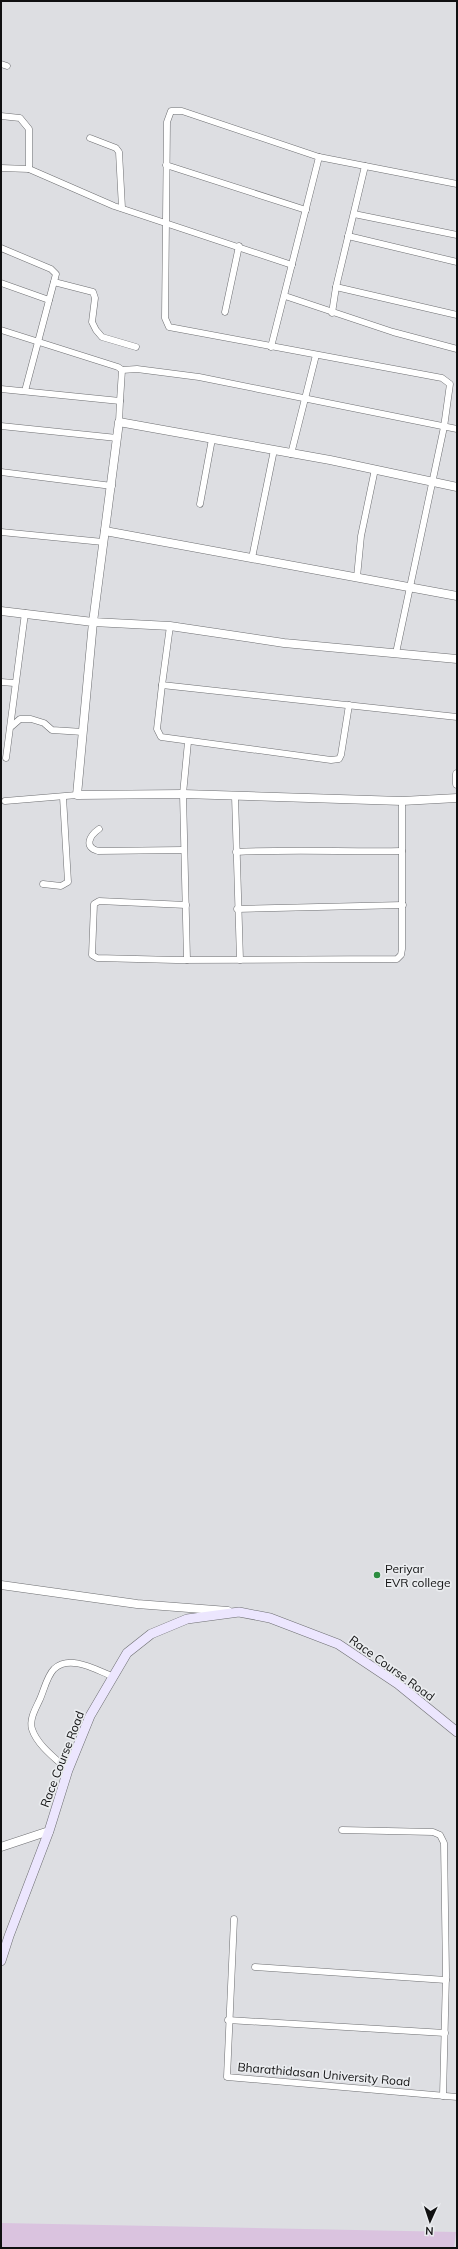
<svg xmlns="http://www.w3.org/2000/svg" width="458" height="2249" viewBox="0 0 458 2249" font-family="Mulish,sans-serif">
	<rect width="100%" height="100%" fill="#dddee2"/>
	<polygon fill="#dac3df" points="1,2223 456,2232 454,2248 1,2248"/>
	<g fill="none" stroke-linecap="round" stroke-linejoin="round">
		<g stroke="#6d6e71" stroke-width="7">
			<g id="minor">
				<polyline points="1,64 7,66"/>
				<polyline points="1,116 20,118 29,129 29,169"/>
				<polyline points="90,138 116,148 119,152 122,208"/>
				<polyline points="166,165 306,210"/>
				<polyline points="1,168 29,169 114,206 292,265"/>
				<polyline points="354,214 457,235"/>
				<polyline points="348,236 457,262"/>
				<polyline points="1,248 51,269 56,274 25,391"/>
				<polyline points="54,282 93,292 95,298 92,322 96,330 102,337 136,347"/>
				<polyline points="1,283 49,300"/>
				<polyline points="336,287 457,315"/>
				<polyline points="285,296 393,332 457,349"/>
				<polyline points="225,312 239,246"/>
				<polyline points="332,313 336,287 365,166"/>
				<polyline points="1,330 118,367 122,370 137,369 199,377 457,429"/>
				<polyline points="271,347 319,157"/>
				<polyline points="1,389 120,401 119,422"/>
				<polyline points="120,401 122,370"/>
				<polyline points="1,426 117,438"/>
				<polyline points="291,454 316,355"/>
				<polyline points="1,472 112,486"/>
				<polyline points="200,504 212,439"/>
				<polyline points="1,532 103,542"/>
				<polyline points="252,558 274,450"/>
				<polyline points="357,577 361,536 375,469"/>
				<polyline points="170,626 162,685 457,717"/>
				<polyline points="396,653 444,427 450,384 442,378 169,327 165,318 167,122 171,111 182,111 319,157 457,184"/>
				<polyline points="1,682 14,683"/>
				<polyline points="162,685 157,729 161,737 331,760 339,759 341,755 349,705"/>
				<polyline points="12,726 20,719 31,719 44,723 52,730 83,732"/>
				<polyline points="6,758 25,613"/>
				<polyline points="235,796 240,960"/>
				<polyline points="5,801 77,795"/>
				<path d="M99 829C89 836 84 847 98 851L183 850"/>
				<path d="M236 852C292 849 347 852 402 851"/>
				<polyline points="43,884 61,886 68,882 63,797"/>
				<polyline points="186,905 99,901 94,904 92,955 97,958 176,960 397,959 401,955 402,949 402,801"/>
				<polyline points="237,909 403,905"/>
				<polyline points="187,960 183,794 188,742"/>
				<path d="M68 1770C56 1759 37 1745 32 1729 29 1719 36 1708 40 1699 44 1690 47 1676 54 1669 70 1654 96 1670 112 1676"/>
				<polyline points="342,1830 433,1832 440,1835 444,1843 446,1975 443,2096"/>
				<polyline points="234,1919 227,2077 457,2097"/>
				<polyline points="255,1967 446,1980"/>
				<polyline points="228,2020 445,2033"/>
			</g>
		</g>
		<g stroke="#6d6e71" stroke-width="9">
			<g id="tertiary">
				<polyline points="457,487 330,460 119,422 93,622 170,626 284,643 457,659"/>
				<polyline points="105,531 457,596"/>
				<polyline points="1,611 93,622 77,795 183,794 402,801 457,798"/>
				<polyline points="457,774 457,784"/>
				<polyline points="1,1585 137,1604 228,1611"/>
				<polyline points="1,1847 49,1831"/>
			</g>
		</g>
		<g stroke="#6d6e71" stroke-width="10">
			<polyline id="secondary" points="1,1961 9,1936 49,1831 68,1770 90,1716 127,1653 151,1634 187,1619 239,1612 270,1618 338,1644 398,1684 457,1732"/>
		</g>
		<use href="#minor" stroke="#fff" stroke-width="6"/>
		<use href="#tertiary" stroke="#fff" stroke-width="8"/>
		<use href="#secondary" stroke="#ece6fe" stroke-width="9"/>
	</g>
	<circle fill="#2c8d40" stroke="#eaecef" stroke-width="1.5" cx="377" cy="1575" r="4"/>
	<g text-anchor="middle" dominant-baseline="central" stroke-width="3.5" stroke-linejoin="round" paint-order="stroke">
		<g font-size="12" fill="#101011" stroke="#eaecef" text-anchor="start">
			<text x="385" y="1568">Periyar<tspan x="385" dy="14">EVR college</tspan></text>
		</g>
		<g font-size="12" fill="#101011" stroke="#eaecef">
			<text transform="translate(392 1668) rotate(36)">Race Course Road</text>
			<text transform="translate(62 1759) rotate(-69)">Race Course Road</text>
			<text transform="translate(324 2074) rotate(5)">Bharathidasan University Road</text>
		</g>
	</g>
	<rect width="458" height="2249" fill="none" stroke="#101011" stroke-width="4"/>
	<g transform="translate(430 2221) rotate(183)" stroke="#eaecef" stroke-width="3" paint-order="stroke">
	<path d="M0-3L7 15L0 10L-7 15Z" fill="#101011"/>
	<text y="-6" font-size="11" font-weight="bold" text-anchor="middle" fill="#101011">N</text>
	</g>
</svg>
